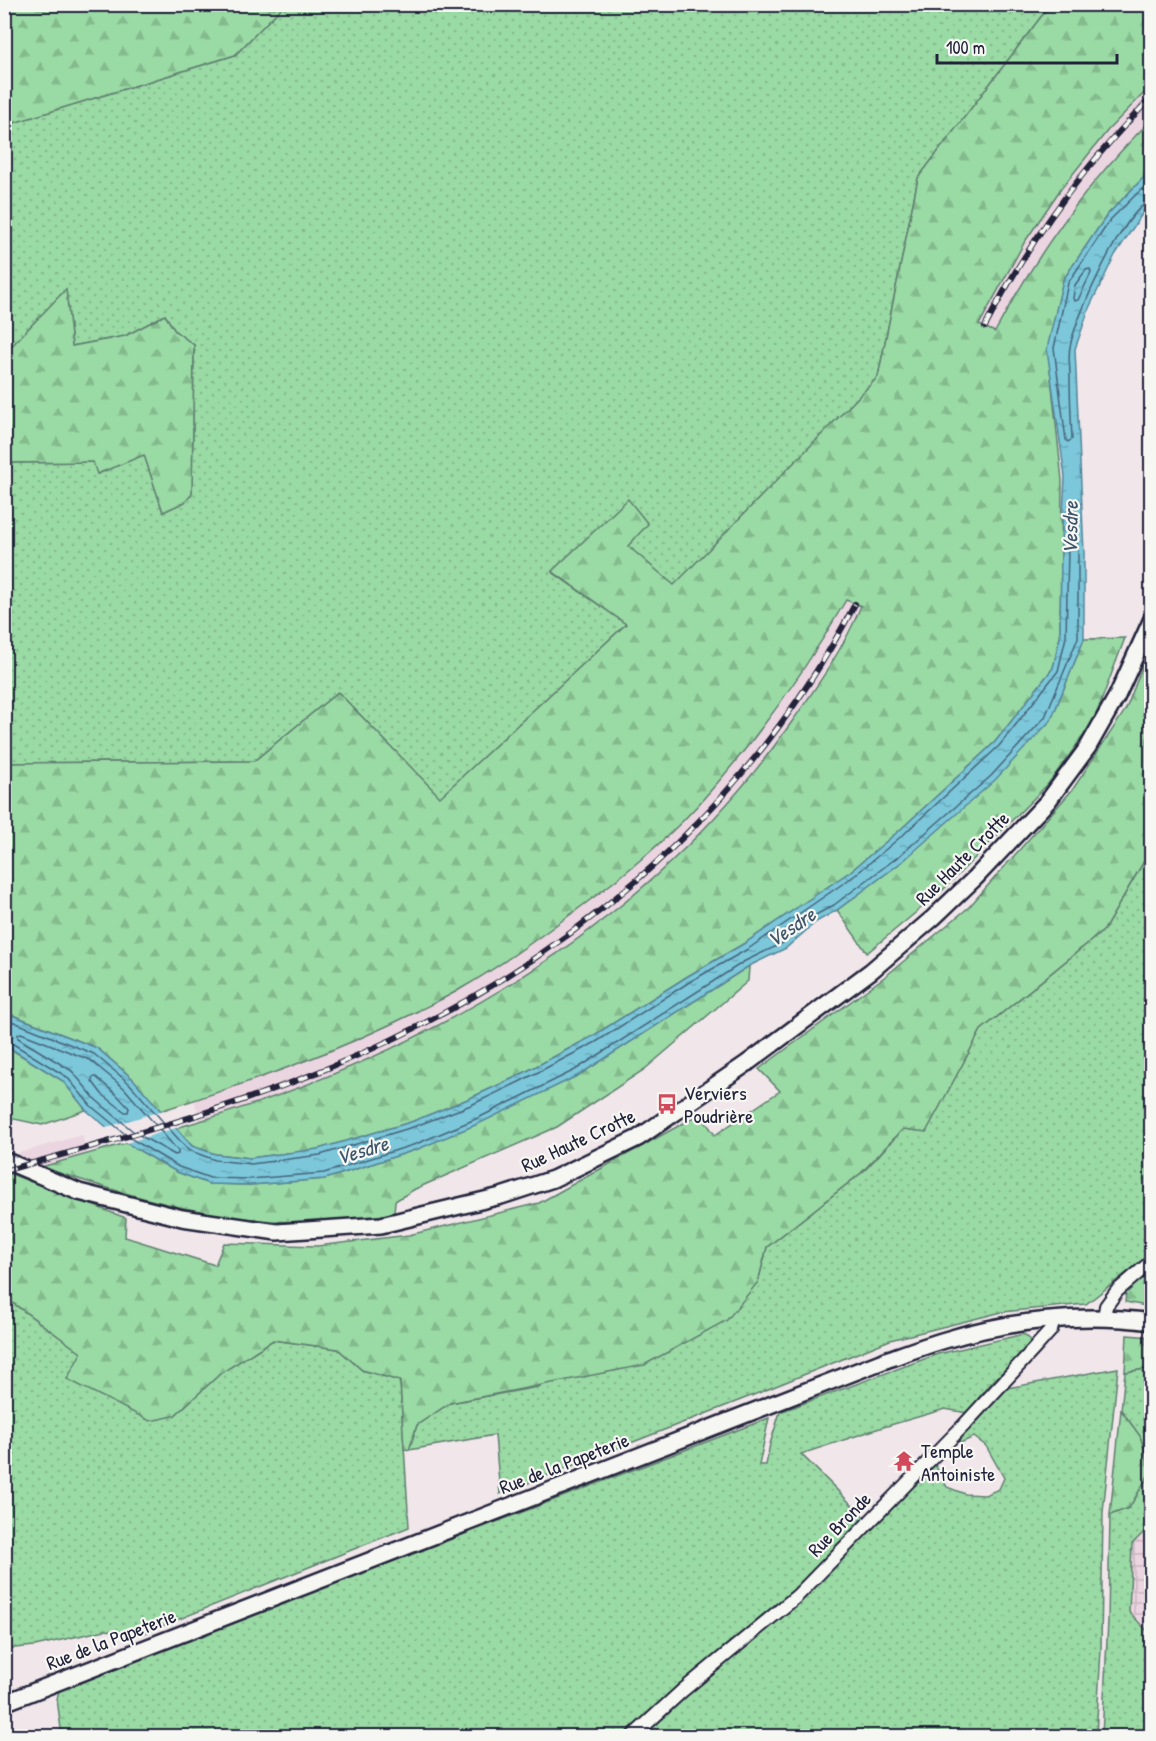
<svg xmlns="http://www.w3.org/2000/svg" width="1156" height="1741" viewBox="0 0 1156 1741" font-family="'Patrick Hand',sans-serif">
	<defs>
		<pattern id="industrial-grid" width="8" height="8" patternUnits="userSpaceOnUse" patternTransform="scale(1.5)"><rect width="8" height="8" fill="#ebd5e0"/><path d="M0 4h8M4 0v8" fill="none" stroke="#c9b7c1"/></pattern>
		<pattern id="grass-dots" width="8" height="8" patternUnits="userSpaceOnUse" patternTransform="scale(1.5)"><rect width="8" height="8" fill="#9adaa4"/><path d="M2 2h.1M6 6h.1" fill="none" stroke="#84bb8e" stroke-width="1.8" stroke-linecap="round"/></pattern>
		<pattern id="forest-firs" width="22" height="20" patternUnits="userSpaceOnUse" patternTransform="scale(1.5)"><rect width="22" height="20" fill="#9adaa4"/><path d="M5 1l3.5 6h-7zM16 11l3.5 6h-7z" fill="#84bb8e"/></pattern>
		<pattern id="water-ripples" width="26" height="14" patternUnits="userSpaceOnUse" patternTransform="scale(1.5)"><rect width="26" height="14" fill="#7bc7da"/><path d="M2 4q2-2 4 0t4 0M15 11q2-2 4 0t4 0" fill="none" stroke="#6aabbc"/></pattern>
	</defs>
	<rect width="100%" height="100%" fill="#f1e7ea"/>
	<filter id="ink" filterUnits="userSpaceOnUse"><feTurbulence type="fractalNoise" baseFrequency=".0167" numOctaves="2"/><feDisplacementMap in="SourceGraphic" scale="12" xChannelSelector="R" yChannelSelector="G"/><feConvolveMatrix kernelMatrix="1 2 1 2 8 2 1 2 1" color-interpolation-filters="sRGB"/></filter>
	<g filter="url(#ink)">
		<g fill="#ebd5e0">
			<polygon points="1151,86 1151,120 1126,146 1077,203 1041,254 995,332 979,324 1024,243 1060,190 1108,130"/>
			<polygon points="846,599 861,607 807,701 763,764 712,822 658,875 598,923 537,968 472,1008 404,1043 335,1074 264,1101 200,1121 194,1100 326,1053 394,1023 461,989 697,806 745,750 790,690"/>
			<polygon points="82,1135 88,1155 5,1176 5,1157"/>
		</g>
		<polygon fill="url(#industrial-grid)" points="1151,1525 1151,1635 1129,1612 1132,1544"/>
		<g fill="url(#grass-dots)" stroke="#5e7e70" stroke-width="1.5">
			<polygon points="284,5 1050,5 918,178 878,377 674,586 627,546 552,572 626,624 440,798 338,692 254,761 5,763 5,463 93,462 98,474 144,454 163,512 185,502 192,493 194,345 175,331 165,315 125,336 72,346 66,290 5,353 4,305 7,307 4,302 4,137 10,135 13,123 235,55"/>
			<polygon points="1151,849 1152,1253 1086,1304 1002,1312 890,1340 751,1396 500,1494 495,1435 409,1450 417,1425 450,1403 538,1387 758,1282 767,1247 865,1170 903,1129 926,1131 981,1030 1104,930"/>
			<polygon points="4,1297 82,1353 68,1379 174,1416 221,1373 273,1340 338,1349 362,1370 400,1381 409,1527 142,1634 105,1630 35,1646 5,1649"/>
			<polygon points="1024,1334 1033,1342 988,1386 967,1413 945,1409 880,1428 801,1454 868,1521 770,1614 676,1689 625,1736 62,1736 57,1699 59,1690 280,1602 407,1556 769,1418 759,1465 766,1465 770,1444 780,1412 938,1354"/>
			<polygon points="1118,1368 1103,1512 1101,1649 1096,1736 637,1736 934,1463 947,1487 965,1494 985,1495 999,1489 1004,1478 986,1446 974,1437 960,1443 956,1439 1002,1389"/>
			<polygon points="1151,1368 1151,1469 1140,1436 1121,1410 1125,1372"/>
			<polygon points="1151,1471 1151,1525 1132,1544 1129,1612 1151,1635 1151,1736 1102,1736 1108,1621 1110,1515 1129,1508"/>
		</g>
		<g fill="url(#forest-firs)" stroke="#5e7e70" stroke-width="1.5">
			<polygon points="4,5 5,4 284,5 235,55 13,123 10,135 5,137"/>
			<path d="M1050 5H1151V86L1108 130 1060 190 1024 243 979 325 995 332C1037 253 1088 182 1151 120V170L1107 215 1063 280 1048 349 1062 480 1060 637 1053 668 995 742 900 830 851 871 745 943 688 976 593 1036 516 1077 468 1099 411 1122 319 1149 250 1158 215 1154 192 1146 176 1128C418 1060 645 932 791 723 816 688 845 646 861 606L846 600C804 673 755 742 698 805 656 851 606 889 556 925 526 947 495 969 462 988 448 997 433 1003 418 1011 335 1053 248 1083 160 1111L133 1079 97 1048 5 1012 4 763 254 761 338 692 440 797 626 624 552 571 628 499 648 524 628 546 674 585 878 377 918 178Z"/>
			<polygon points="66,289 72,346 125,336 165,315 175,331 194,345 192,494 185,502 163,512 144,455 97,474 93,462 5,463 5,353"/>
			<polygon points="1125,638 1093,723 1048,784 943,890 867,953 837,910 903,861 1051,720 1084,639"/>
			<polygon points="1151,644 1151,849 1104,930 981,1030 926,1132 903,1129 861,1173 767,1247 758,1282 727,1320 644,1365 450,1403 417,1425 409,1450 404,1449 400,1381 362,1370 338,1349 273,1340 221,1373 174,1416 150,1421 67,1379 81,1353 5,1297 5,1176 11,1174 126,1218 125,1237 215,1265 224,1243 317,1246 409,1235 539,1203 700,1114 715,1135 780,1091 759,1069 887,975 969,907 1073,789 1126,709"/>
			<path d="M749 966 748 981 645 1069 557 1127 415 1189 395 1201 394 1214C355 1220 314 1224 274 1221 195 1216 117 1192 41 1167L126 1143 177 1172 209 1184 250 1185 325 1179 418 1149 579 1075Z"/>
			<polygon points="4,1045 63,1081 86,1110 42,1125 5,1117"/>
			<polygon points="1151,1265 1151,1307 1125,1302 1127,1285"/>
			<polygon points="1127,1335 1151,1337 1151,1368 1125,1372"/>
			<polygon points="1121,1410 1140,1436 1151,1471 1129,1508 1110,1515"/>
		</g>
		<polygon fill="url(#water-ripples)" stroke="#57859a" stroke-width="1.5" points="1151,170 1151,206 1144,211 1115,255 1090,306 1075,349 1084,553 1084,639 1051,720 995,780 903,861 837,910 816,922 786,948 749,966 579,1075 480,1123 418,1149 325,1179 250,1185 209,1184 177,1172 126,1143 86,1110 63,1081 5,1045 4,1012 97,1048 133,1079 192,1146 215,1154 250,1158 318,1149 411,1122 468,1099 516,1077 593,1036 688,976 745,943 851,871 900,830 995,742 1053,668 1060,637 1061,549 1065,477 1047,349 1063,280 1107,215"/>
		<polygon fill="#f1e7ea" points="164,1110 179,1127 123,1144 104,1128"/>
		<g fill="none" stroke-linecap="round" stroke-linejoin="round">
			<g stroke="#46647b" stroke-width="1.5">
				<path d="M1152 179 1111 219 1068 283 1054 348 1066 440 1068 442 1072 439C1071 418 1070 396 1070 375 1070 366 1068 356 1070 347 1074 321 1126 204 1152 201"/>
				<polygon points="1090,269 1091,273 1078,300 1074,301 1073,298 1075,285 1086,270"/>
				<polyline points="4,1018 94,1054 129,1083 188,1150 215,1160 251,1164 320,1155 413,1127 471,1105 519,1082 596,1042 691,981 748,949 854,876 904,834 999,746 1058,671 1066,637 1069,506 1072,504 1075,505 1078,553 1078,638 1045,717 991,776 899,856 834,905 812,917 783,943 745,961 575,1070 478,1118 416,1144 324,1173 250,1179 210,1178 179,1167 130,1138 91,1106 67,1077 10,1042 4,1041"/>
				<polygon points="21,1033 90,1060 124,1088 178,1151 178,1154 175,1155 134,1132 96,1100 72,1071 18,1038 18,1034"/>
				<polygon points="93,1077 96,1077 117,1095 129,1108 128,1112 125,1112 102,1094 92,1081"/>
			</g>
			<g stroke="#22223b" stroke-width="16">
				<g id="minor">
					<polyline points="1104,1319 1106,1306 1117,1291 1152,1261"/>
					<polyline points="633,1736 682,1691 797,1596 964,1425 1033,1350 1051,1330 1054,1320"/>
				</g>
			</g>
			<g stroke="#22223b" stroke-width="20">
				<g id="major">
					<polyline points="4,1160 79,1192 182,1218 277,1232 381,1225 501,1196 553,1179 638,1138 746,1064 871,971 933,918 975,878 1048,801 1088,747 1117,696 1152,619"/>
					<path d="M4 1703 883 1361C903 1354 924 1346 945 1340 1010 1320 1084 1313 1152 1322"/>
				</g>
			</g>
			<use href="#minor" stroke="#f6f6f2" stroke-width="12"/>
			<use href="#major" stroke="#f6f6f2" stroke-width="15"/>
			<g stroke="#22223b" stroke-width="6">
				<g id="rail">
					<path d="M985 327C1028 242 1084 165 1152 97"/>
					<path d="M4 1171C115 1140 228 1110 333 1066 557 972 742 821 855 604"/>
				</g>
			</g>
			<use href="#rail" stroke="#f6f6f2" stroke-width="4" stroke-dasharray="11" stroke-linecap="butt"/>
		</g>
	</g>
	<defs>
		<g id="bus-bare" transform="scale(1.62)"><path d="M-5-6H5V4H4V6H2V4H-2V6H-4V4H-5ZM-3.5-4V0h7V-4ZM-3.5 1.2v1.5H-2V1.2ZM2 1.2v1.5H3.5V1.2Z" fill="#d1495b" stroke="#f6f6f2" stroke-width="2.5" paint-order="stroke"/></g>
		<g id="temple-bare" transform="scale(1.62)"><path d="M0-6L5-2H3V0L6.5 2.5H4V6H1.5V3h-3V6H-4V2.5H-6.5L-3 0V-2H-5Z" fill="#d1495b" stroke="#f6f6f2" stroke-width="2.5" paint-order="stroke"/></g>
	</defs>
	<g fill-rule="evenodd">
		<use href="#bus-bare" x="667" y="1104"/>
		<use href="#temple-bare" x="904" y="1461"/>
	</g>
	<g text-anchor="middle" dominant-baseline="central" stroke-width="4.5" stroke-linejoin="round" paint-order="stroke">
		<g font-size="20" fill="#22223b" stroke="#f6f6f2">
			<text transform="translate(962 858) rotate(-45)">Rue Haute Crotte</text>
			<text transform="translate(578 1140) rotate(-25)">Rue Haute Crotte</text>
			<text transform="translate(564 1463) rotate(-21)">Rue de la Papeterie</text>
			<text transform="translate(839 1524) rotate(-46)">Rue Bronde</text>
			<text transform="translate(111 1639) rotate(-21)">Rue de la Papeterie</text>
		</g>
		<g font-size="20" fill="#22223b" stroke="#f6f6f2" text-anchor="start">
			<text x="684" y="1092">Verviers<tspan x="684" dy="23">Poudrière</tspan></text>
			<text x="921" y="1450">Temple<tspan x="921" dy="23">Antoiniste</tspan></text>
		</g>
		<g font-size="21" font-style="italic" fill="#3d546b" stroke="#f6f6f2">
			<text transform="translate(1070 528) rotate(-89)">Vesdre</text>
			<text transform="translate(791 927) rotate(-34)">Vesdre</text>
			<text transform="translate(362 1150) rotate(-17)">Vesdre</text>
		</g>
	</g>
	<rect width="1156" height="1741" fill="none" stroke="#f6f6f2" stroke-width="24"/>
	<rect x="12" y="12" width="1132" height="1717" fill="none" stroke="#22223b" stroke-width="2" filter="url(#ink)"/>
	<path d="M937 54v9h180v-9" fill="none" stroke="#22223b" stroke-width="3"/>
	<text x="946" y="54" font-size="18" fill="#22223b" stroke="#f6f6f2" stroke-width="4.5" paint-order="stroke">100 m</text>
</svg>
